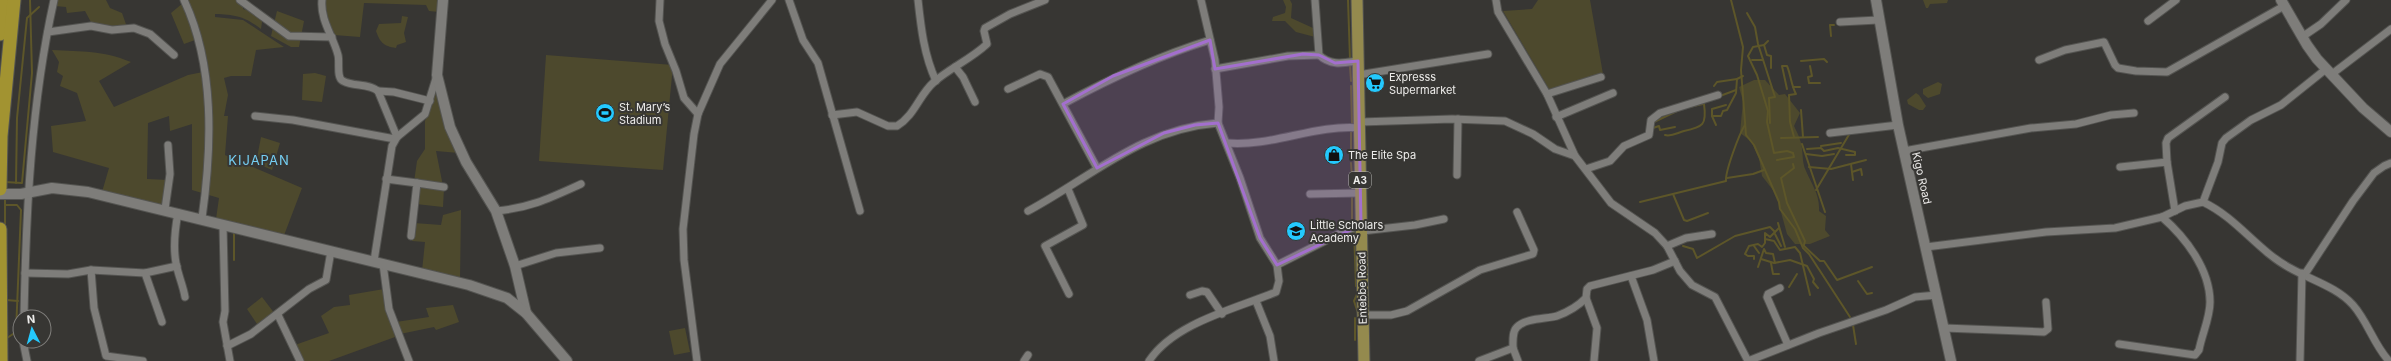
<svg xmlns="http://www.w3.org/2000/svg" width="2391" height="361" viewBox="0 0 2391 361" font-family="Inter,sans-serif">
	<rect width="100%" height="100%" fill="#373633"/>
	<g fill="#4d492d">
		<polygon points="58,0 106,0 110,8 122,13 127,27 113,28 92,24 85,11 67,13 66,7 55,6"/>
		<path d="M182 0H243V9L263 15 261 29C244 16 236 15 215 14V17L243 20 284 47 256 50 251 76H231L224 78 228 95 224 116H228L225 155 302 188 283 238 216 219 219 198 192 190V124L170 131 169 116 148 123 147 179 168 180 164 206 102 192 109 168 53 152 51 126 86 121 77 93 60 86 63 76 57 72 59 62 52 50C83 52 101 50 131 62L99 81 114 107 188 75 203 72 198 39 184 44 171 13 183 3Z"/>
		<polygon points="325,0 440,0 439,12 429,11 426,5 364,3 360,37 334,35 323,10"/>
		<polygon points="1283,0 1290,0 1292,4 1291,18 1313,28 1315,37 1296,32 1285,21 1272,21 1273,17 1285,13 1286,7"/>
		<polygon points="1538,0 1590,0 1603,74 1549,89 1503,11 1532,9"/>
		<polygon points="1923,0 1948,0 1947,3 1930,4 1928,8 1926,8"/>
		<polygon points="277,11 304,21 299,47 291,47 271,36"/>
		<path d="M402 16 408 17 404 33 406 42 397 45 396 48C383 46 380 42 376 31L379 24 401 23Z"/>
		<polygon points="546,55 673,65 663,170 539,161"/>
		<polygon points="315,73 326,76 322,102 302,100 303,74"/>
		<path d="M1754 80H1765L1779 95 1785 94 1800 113 1794 126C1796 131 1799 135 1800 140 1804 150 1801 161 1806 171 1812 185 1820 195 1819 211L1826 216 1825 230 1830 236 1810 244H1795L1787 234 1776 194 1762 176 1759 158 1751 141 1740 133 1743 101 1739 87Z"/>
		<polygon points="435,81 459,153 436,151 443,186 414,182 417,161 425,149 425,121 429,112"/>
		<polygon points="1938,82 1942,84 1940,94 1928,98 1923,94 1923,89"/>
		<polygon points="1916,93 1919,95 1926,106 1923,110 1919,110 1908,104 1907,100"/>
		<polygon points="261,137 280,143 272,170 256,163"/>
		<polygon points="417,185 444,188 443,207 416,204"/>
		<polygon points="461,210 460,280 422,271 425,242 412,241 414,223 441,225 443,215"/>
		<polygon points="384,289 395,337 329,361 299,361 292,346 329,333 321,316 334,307 350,305 349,295"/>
		<polygon points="262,297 275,314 259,327 247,309"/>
		<polygon points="453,305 459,322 436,330 434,327 400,334 396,322 429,317 426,308"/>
		<polygon points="685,328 690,352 674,355 669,331"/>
	</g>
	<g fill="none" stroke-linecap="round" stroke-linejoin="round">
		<g stroke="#5d5629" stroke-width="2">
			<polyline points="1348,0 1350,59"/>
			<polyline points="1731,0 1743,47 1741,70 1746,135 1754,145 1779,202 1780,209 1795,229 1803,248 1809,254 1850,317"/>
			<polyline points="1747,13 1755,27 1758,44 1775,97 1769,98 1770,123"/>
			<polyline points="1831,36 1830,25 1834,25"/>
			<polyline points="1768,41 1764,45 1753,47 1748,56 1757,75 1768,111 1767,122 1774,153 1787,151 1793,153 1794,157 1777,160"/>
			<polyline points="1764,45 1767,55 1771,56 1771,68"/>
			<polyline points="1752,60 1763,60"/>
			<polyline points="1801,61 1824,59 1827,62"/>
			<polyline points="1350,66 1351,81"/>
			<polyline points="1810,66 1812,76 1808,77 1809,83 1820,83"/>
			<polyline points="1351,86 1352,124"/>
			<polyline points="1714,86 1717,82 1737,79"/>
			<polyline points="1793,87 1800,87"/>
			<path d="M1787 89 1782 66H1787C1791 75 1791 85 1796 94L1789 95 1790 122 1794 137"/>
			<polyline points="1720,96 1736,90"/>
			<polyline points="1726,105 1712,109 1712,116 1721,116 1723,111 1727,110 1736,93 1737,79 1743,76"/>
			<polyline points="1689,107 1703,104"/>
			<polyline points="1801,110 1803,137"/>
			<polyline points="1712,116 1716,125"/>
			<polyline points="1654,122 1679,110"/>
			<polyline points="1653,128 1659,126 1660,130 1675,127"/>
			<path d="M1665 135C1671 137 1677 133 1684 131 1703 127 1707 125 1704 104"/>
			<polyline points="1781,138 1818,137"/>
			<polyline points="1802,144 1825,212"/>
			<polyline points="1821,146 1841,143"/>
			<polyline points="1807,149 1821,148 1824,151 1838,148 1855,152 1855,155 1846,155"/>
			<polyline points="1351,150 1351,132"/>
			<polyline points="1806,154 1822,156 1834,154"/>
			<polyline points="1351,163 1353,191"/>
			<polyline points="1793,164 1794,168 1781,178 1787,203 1805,241 1804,245"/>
			<polyline points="1851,164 1853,180"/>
			<polyline points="1809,167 1831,169 1866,160"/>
			<polyline points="1852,172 1861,169 1862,175"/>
			<polyline points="1727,178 1753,174 1764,170"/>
			<polyline points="5,182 22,183 32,73 30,0"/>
			<polyline points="16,183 17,118 27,18 39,7"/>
			<polyline points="1816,190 1850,133"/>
			<polyline points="1673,194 1684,220 1687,221 1708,213"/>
			<polyline points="5,197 5,226"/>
			<path d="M1640 202 1726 181C1725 172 1739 134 1745 125"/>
			<polyline points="5,205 17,205 21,210 16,332 7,338"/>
			<polyline points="1778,223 1785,247"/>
			<polyline points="1352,225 1352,197"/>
			<polyline points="1354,230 1356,286"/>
			<polyline points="1775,234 1781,246"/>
			<polyline points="1765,239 1774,241 1780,250 1795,247 1800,253 1810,295"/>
			<polyline points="1803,245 1820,261 1824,261 1837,280 1872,267"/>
			<polyline points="1683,246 1693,249 1697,258 1735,236 1770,227 1775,232"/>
			<polyline points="1754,246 1759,253"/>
			<polyline points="1754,259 1754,256 1748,256 1745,254 1749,246 1758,244 1762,247 1765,243 1765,233 1770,237 1779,228"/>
			<polyline points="1761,259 1774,263 1790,260 1807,266 1814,279 1813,282 1818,288"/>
			<polyline points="234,260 234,231"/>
			<polyline points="1771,263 1773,274 1779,274"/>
			<polyline points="1758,267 1764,249 1766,253 1773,254 1775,263"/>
			<polyline points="1858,281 1867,294 1872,293"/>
			<polyline points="1789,287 1797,274"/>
			<polyline points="1358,292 1354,301 1358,313"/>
			<polyline points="6,300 18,301"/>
			<polyline points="1853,325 1856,344"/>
			<polyline points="1355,340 1355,318"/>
		</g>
		<g stroke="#545451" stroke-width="9">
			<g id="street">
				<path d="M184 0C215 66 212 147 202 218"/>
				<polyline points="240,0 289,36 332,37"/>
				<path d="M322 0C320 20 333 36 338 55 340 62 336 78 343 81 354 87 368 83 378 91L397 137"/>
				<polyline points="660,0 659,21 665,44 676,71 684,98 698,114"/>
				<polyline points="789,0 803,40 818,63 860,211"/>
				<path d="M918 0C921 28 924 55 936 81"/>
				<path d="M1315 0 1319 55C1331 66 1343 63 1358 61"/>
				<polyline points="1496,0 1498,12 1547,94 1575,156"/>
				<polyline points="2148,21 2176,0"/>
				<polyline points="1840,22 1878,20"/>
				<polyline points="48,32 91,26 112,30 134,28 150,34 174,55"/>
				<polyline points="2302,37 2321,24 2346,0"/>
				<polyline points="2039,60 2065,50 2104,42 2115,65 2118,68 2136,71 2167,72 2284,6"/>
				<polyline points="955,67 963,77 975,102"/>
				<polyline points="1215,69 1288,56 1319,55"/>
				<polyline points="2332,74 2391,29"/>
				<polyline points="1358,75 1488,54"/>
				<polyline points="1008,89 1040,74 1048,77 1097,168"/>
				<polyline points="378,91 394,92 430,101"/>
				<polyline points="1547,94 1601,77"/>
				<path d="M1063 104C1111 78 1158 56 1210 40"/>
				<path d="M832 115 857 112 888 126H897C915 115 919 95 934 82 950 68 971 59 987 44L984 31 985 28 1010 14 1045 0"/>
				<polyline points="255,116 293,120 395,139"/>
				<polyline points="1556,117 1613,93"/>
				<polyline points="1360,122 1452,119 1505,121 1533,134 1555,149 1575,156 1611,203 1655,233 1667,246 1680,271 1692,285 1715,297 1748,361"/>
				<polyline points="1830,133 1898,125"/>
				<path d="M1227 143C1272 147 1315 124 1360 128"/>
				<polyline points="1904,151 2031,128 2076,124 2111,115 2134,113"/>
				<polyline points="2167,162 2166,143 2168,138 2225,97"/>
				<polyline points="2120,167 2167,162 2175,211"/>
				<polyline points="1586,169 1610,161 1624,146 1649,135 1651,120 1660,113 1718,95"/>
				<polyline points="1457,175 1458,119"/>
				<polyline points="386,179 417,183 411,236"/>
				<polyline points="417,183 444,187"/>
				<polyline points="1068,189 1083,225 1045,246 1069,294"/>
				<polyline points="1310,194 1360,193"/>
				<path d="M2203 202C2237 218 2258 251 2290 268 2311 280 2337 287 2353 305 2368 322 2374 345 2389 361"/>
				<polyline points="165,209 170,174 168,145"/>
				<path d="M496 211C530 208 550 198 581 184"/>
				<path d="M1028 211C1093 176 1141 129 1218 123"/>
				<path d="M178 213C175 229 173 247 176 263 178 275 183 285 185 297"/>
				<polyline points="223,226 225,311 223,322 230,361"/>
				<polyline points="1362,231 1415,225 1444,219"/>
				<polyline points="1667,246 1686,238 1712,234"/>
				<polyline points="1926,247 2046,232 2115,228 2162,217 2185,206 2203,202 2218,162 2222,143 2226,138 2251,120 2281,105 2326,69"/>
				<polyline points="374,261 392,146 397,137 425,114 437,75"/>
				<polyline points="383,264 389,309 409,361"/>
				<polyline points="1277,265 1345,231 1361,225"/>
				<polyline points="515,266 556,253 600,248"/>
				<polyline points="91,270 94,308 106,356 143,361"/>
				<polyline points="25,273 68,274 91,270 145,273 177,266"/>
				<polyline points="145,273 162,322"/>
				<polyline points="2305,274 2353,201 2374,173 2384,166 2391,163"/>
				<polyline points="1631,276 1647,320 1654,361"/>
				<polyline points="1780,288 1768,294 1767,297 1788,345"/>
				<polyline points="1190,295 1202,291 1207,292 1222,314"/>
				<polyline points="1586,298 1597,328 1594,361"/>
				<polyline points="1256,301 1270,336 1274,361"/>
				<polyline points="278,315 300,361"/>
				<polyline points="1363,315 1391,315 1407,311 1480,270 1533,254 1534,250 1517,212"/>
				<path d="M24 317C26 211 31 104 54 0"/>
				<polyline points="1944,328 2044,332 2048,329 2046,302"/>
				<polyline points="23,341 27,361"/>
				<path d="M2119 344 2195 355 2199 350C2202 334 2210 318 2210 302 2210 269 2185 237 2162 217"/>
				<polyline points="227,346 251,334 309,289 326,280 331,251"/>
				<polyline points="1513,348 1518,361"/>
				<polyline points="697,361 684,260 683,229 694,134 698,114 720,64 772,0"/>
				<polyline points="1024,361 1028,355"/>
				<path d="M1149 361C1174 323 1235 309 1276 292L1279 281 1277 265 1260 238 1240 178 1218 123 1219 107 1215 60 1201 0"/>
				<path d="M1479 361 1513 348C1513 341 1512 332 1517 327 1526 318 1546 319 1557 316 1568 312 1578 306 1586 298L1587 289 1590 286 1653 270 1675 261"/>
				<polyline points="1748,361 1819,333 1886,310 1915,297 1937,295"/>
				<polyline points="2300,361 2302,273"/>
			</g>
		</g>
		<g stroke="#545451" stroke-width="12">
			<g id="secondary">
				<polyline points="443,0 437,75 450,127 466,162 496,211 515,266 526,313"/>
				<polyline points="1876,0 1898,125 1951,361"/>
				<polyline points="2281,0 2307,45 2317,59 2363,108 2391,132"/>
				<polyline points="0,194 21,194 52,188 88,192 469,285 507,298 526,313 567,361"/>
			</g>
		</g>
		<g stroke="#545451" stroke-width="13">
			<polyline id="primary" points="1357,0 1364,361"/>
		</g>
		<g stroke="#545451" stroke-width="15">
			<g id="highway">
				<polyline points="0,34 3,0"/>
				<polyline points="0,189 1,136 14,0"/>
				<polyline points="0,229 1,361"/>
			</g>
		</g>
		<use href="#street" stroke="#7e7d7a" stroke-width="7"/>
		<use href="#secondary" stroke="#7e7d7a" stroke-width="10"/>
		<use href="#primary" stroke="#948a4e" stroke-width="11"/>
		<use href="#highway" stroke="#a29331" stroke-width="13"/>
	</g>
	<path fill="#a36fce" fill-opacity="0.2" stroke="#a36fce" stroke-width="3" stroke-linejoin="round" d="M1210 40 1215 69 1303 54 1319 55 1335 63 1358 61 1361 225 1277 265 1260 238 1218 123 1195 125 1164 133 1097 168 1063 104 1113 76Z"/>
	<defs>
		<g id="supermarket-disc" transform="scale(1)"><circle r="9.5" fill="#24c9fe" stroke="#373633"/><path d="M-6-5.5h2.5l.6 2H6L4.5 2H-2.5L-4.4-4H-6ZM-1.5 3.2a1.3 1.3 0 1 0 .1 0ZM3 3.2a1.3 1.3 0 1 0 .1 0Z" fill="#111"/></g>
		<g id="stadium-disc" transform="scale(1)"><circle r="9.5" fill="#24c9fe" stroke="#373633"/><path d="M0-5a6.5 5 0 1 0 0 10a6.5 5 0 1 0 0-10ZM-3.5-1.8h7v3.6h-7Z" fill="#111"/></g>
		<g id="shop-disc" transform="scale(1)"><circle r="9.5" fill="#24c9fe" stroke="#373633"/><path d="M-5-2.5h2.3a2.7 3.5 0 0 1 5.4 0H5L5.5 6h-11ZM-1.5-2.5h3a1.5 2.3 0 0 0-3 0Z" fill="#111"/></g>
		<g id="school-disc" transform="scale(1)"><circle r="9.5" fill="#24c9fe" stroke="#373633"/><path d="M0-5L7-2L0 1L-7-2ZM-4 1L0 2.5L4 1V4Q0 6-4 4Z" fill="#111"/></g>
	</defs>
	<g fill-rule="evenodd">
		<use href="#supermarket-disc" x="1375" y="83"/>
		<use href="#stadium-disc" x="605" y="113"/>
		<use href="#shop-disc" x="1334" y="155"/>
		<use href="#school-disc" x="1296" y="231"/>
	</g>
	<g text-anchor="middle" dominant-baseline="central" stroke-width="4" stroke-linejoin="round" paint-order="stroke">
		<rect fill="#373633" stroke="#b6b5b3" stroke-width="1" x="1349" y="172" width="22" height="16" rx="3"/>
		<g font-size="10" font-weight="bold" fill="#edecea">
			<text x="1360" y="180">A3</text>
		</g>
		<g font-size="11" fill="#edecea" stroke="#373633" text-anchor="start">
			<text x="1389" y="77">Expresss<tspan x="1389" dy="13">Supermarket</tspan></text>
			<text x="619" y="107">St. Mary’s<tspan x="619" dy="13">Stadium</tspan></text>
			<text x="1348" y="155">The Elite Spa</text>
			<text x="1310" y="225">Little Scholars<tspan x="1310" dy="13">Academy</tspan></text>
		</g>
		<g font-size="11" fill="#edecea" stroke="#373633">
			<text transform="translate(1922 178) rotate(77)">Kigo Road</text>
			<text transform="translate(1362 288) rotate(-91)">Entebbe Road</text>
		</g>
		<g font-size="13" letter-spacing="1" fill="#75cef2" stroke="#373633">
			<text x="259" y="160">KIJAPAN</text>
		</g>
	</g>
	<g transform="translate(32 329) rotate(354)"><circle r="19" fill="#373633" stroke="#807f7c"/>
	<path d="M0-3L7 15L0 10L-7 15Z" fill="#24c9fe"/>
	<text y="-6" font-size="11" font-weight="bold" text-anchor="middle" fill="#edecea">N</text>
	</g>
</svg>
